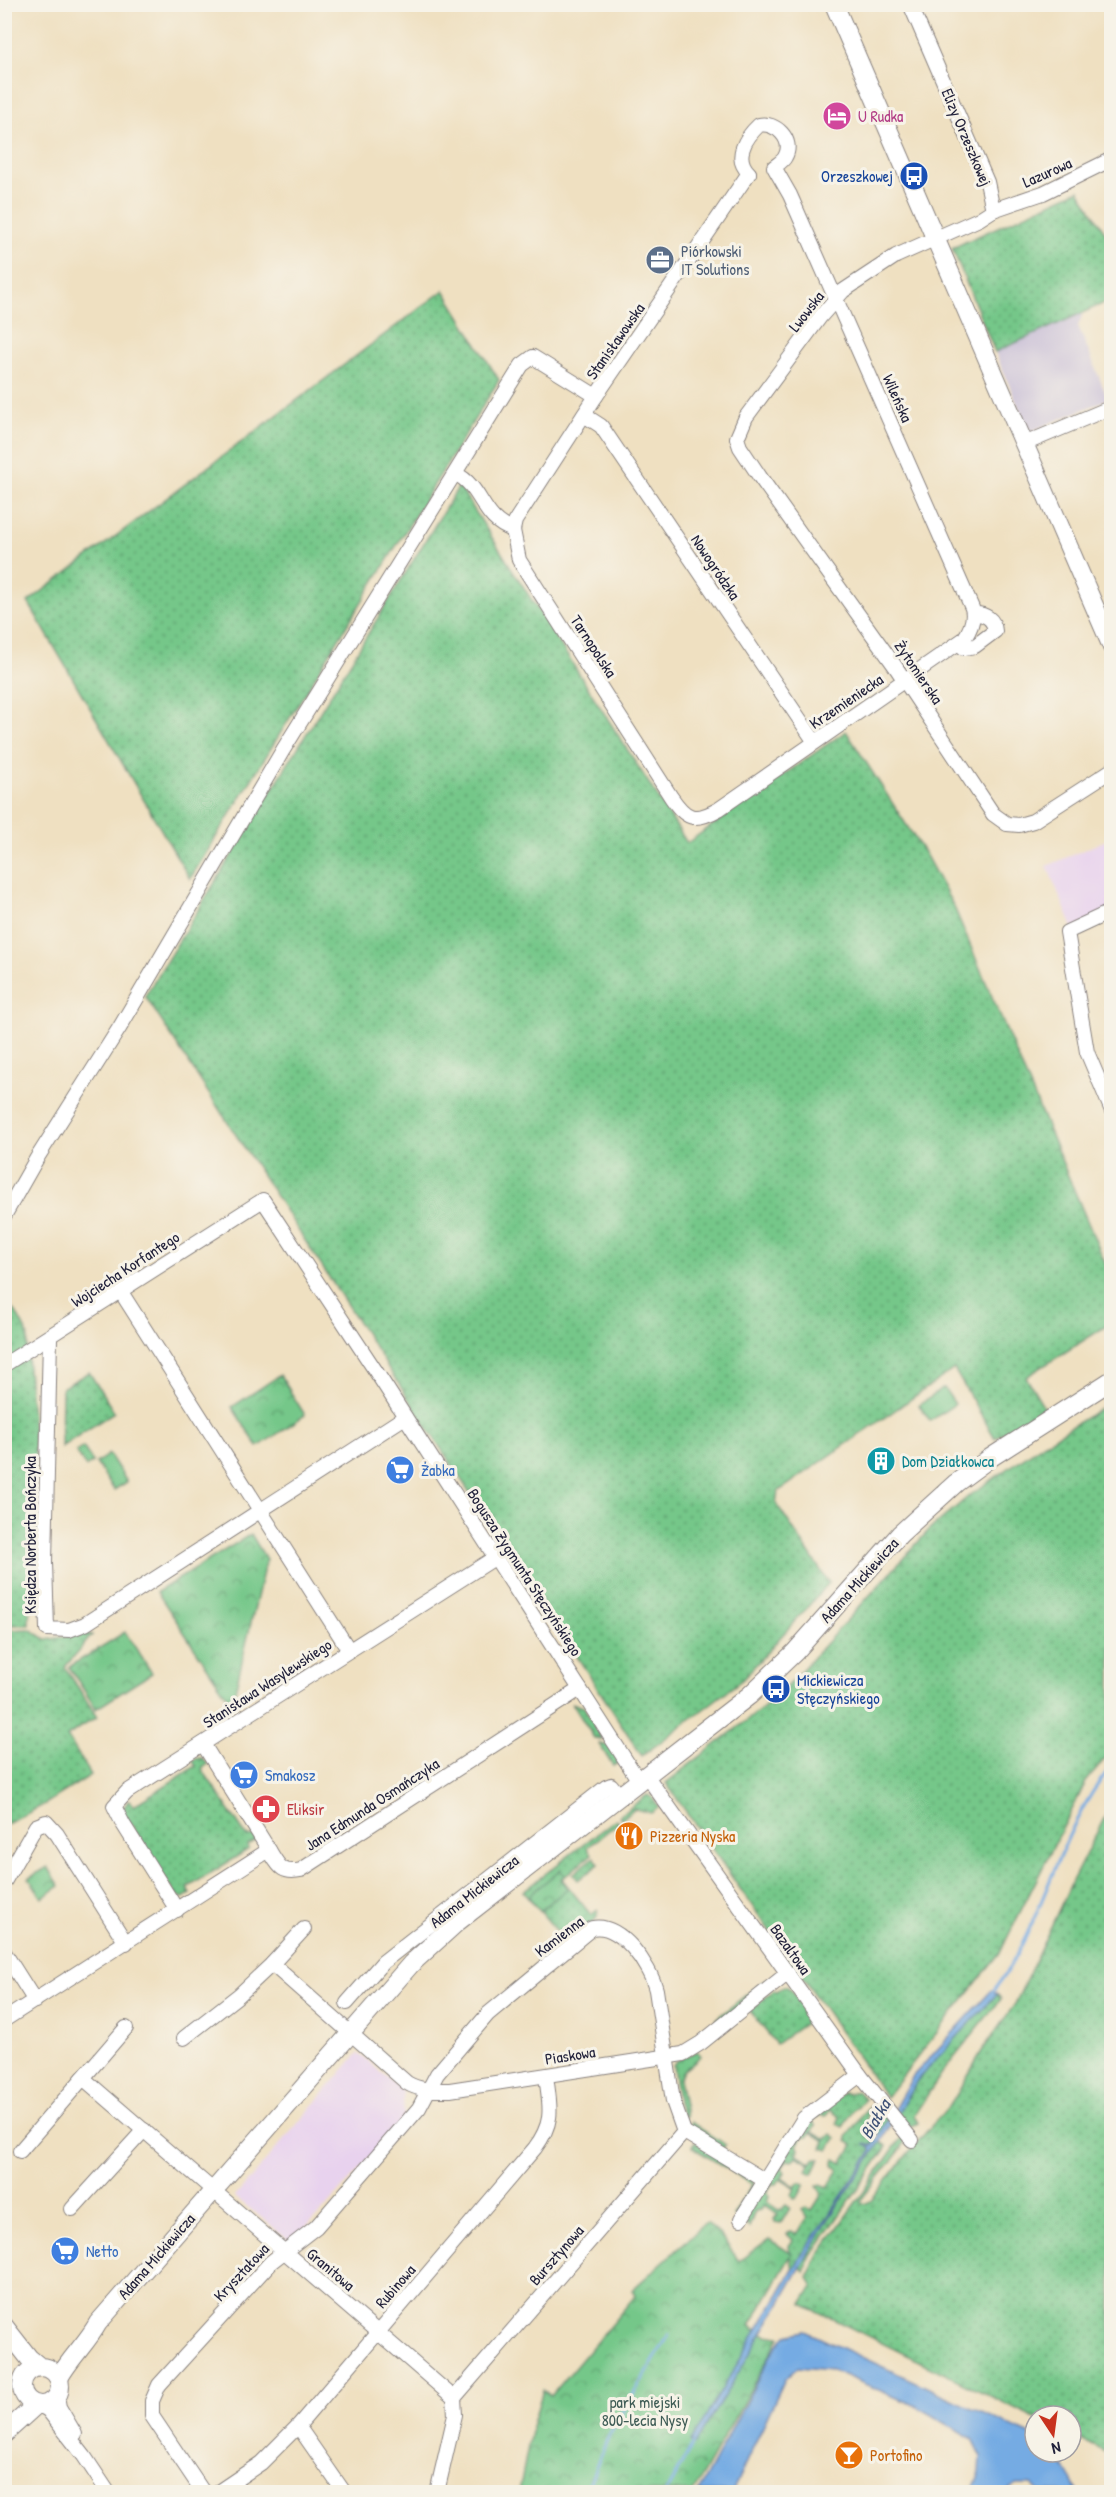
<svg xmlns="http://www.w3.org/2000/svg" width="1116" height="2497" viewBox="0 0 1116 2497" font-family="'Patrick Hand',sans-serif">
	<defs>
		<pattern id="grass-dots" width="8" height="8" patternUnits="userSpaceOnUse" patternTransform="scale(1.5)"><rect width="8" height="8" fill="#75c789"/><path d="M2 2h.1M6 6h.1" fill="none" stroke="#60a171" stroke-width="1.8" stroke-linecap="round"/></pattern>
		<pattern id="park-crowns" width="20" height="18" patternUnits="userSpaceOnUse" patternTransform="scale(1.5)"><rect width="20" height="18" fill="#75c789"/><path d="M2 6a3 3 0 1 1 6 0M12 15a3 3 0 1 1 6 0" fill="none" stroke="#60a171"/></pattern>
	</defs>
	<rect width="100%" height="100%" fill="#f7f3e8"/>
	<filter id="ink" filterUnits="userSpaceOnUse"><feTurbulence type="fractalNoise" baseFrequency=".0167" numOctaves="2"/><feDisplacementMap in="SourceGraphic" scale="12" xChannelSelector="R" yChannelSelector="G"/><feConvolveMatrix kernelMatrix="1 2 1 2 8 2 1 2 1" color-interpolation-filters="sRGB"/></filter>
	<filter id="wash" filterUnits="userSpaceOnUse"><feTurbulence type="fractalNoise" baseFrequency=".008" numOctaves="4" result="noise"/><feDisplacementMap in="SourceGraphic" scale="24" xChannelSelector="R" yChannelSelector="G"/><feGaussianBlur stdDeviation="1.35" result="paint"/><feColorMatrix in="noise" values="0 0 0 0 0 0 0 0 0 0 0 0 0 0 0 0 0 1.4 0 .05"/><feComposite in="paint" operator="in"/></filter>
	<g filter="url(#wash)">
		<rect width="100%" height="100%" fill="#efe0c1"/>
		<g fill="#e8d2ee">
			<polygon points="1111,838 1111,919 1076,935 1047,866"/>
			<polygon points="358,2053 403,2091 404,2119 319,2215 291,2241 235,2197"/>
		</g>
		<polygon fill="#c9bfd7" points="1083,313 1078,326 1108,399 1029,432 995,352"/>
		<g fill="url(#grass-dots)" stroke="#4c7462" stroke-width="1.5">
			<polygon points="1079,190 1111,242 1111,300 995,352 952,248"/>
			<polygon points="444,290 499,380 190,879 28,602"/>
			<polygon points="459,486 687,843 846,731 925,854 954,907 1111,1277 1111,1323 1026,1377 1044,1407 995,1438 954,1369 778,1492 776,1503 829,1583 743,1679 642,1756 145,996"/>
			<polygon points="4,1303 16,1312 28,1335 27,1355 35,1457 34,1549 32,1549 29,1625 5,1625"/>
			<polygon points="89,1372 114,1412 61,1447 62,1388"/>
			<polygon points="1111,1402 1111,1752 1086,1782 999,1954 886,2097 666,1783 777,1697 929,1530 970,1495 1045,1443"/>
			<polygon points="30,1629 47,1640 84,1633 92,1635 65,1667 97,1717 67,1736 91,1775 45,1804 5,1825 5,1630"/>
			<polygon points="572,1703 584,1707 602,1739 594,1738"/>
			<polygon points="599,1744 609,1746 619,1763 613,1766"/>
			<polygon points="201,1758 208,1764 202,1769 247,1837 255,1836 257,1840 248,1845 249,1849 187,1888 191,1894 183,1898 176,1895 122,1810 129,1800 133,1806 196,1766 192,1760"/>
			<polygon points="647,1795 652,1797 659,1807 651,1813 635,1809 622,1819 619,1816"/>
			<polygon points="1111,1805 1111,2455 1071,2435 1071,2416 1035,2418 802,2304 813,2286 808,2278 820,2253 904,2134 905,2141 901,2149 860,2201 864,2204 871,2201 909,2152 953,2101 982,2051 1015,2004 1073,1879"/>
			<path d="M616 1819 619 1822 587 1848 592 1854 562 1879 591 1915 598 1910C599 1925 577 1935 567 1943L523 1891Z"/>
			<polygon points="594,1857 599,1864 578,1880 573,1874"/>
			<polygon points="765,1980 768,1983 719,2023 716,2019"/>
			<polygon points="785,1986 789,1988 811,2019 776,2044 750,2011 774,1990 776,1992"/>
			<polygon points="997,1994 1001,1999 946,2067 914,2115 918,2123 908,2127 897,2113 926,2069"/>
			<polygon points="697,2051 701,2056 683,2071 679,2079 686,2116 683,2116 678,2103 673,2065 676,2061"/>
			<polygon points="857,2091 865,2099 853,2111 843,2127 837,2124 840,2117 830,2110 826,2116 821,2115 812,2121 815,2125 812,2131 826,2139 831,2134 836,2138 829,2150 822,2148 825,2141 811,2132 807,2137 802,2137 797,2145 799,2149 797,2154 811,2163 816,2158 820,2159 813,2174 807,2171 810,2164 796,2156 792,2161 787,2160 782,2168 785,2172 782,2178 795,2187 799,2182 805,2184 798,2197 794,2198 792,2195 795,2188 780,2179 777,2184 772,2184 767,2192 769,2197 767,2202 780,2211 786,2205 790,2208 781,2223 775,2222 774,2219 778,2214 764,2205 761,2210 755,2211 749,2227 742,2222 805,2125 844,2092 846,2094"/>
			<polygon points="879,2104 889,2117 880,2134 871,2128"/>
			<polygon points="870,2107 865,2125 866,2135 876,2139 870,2147 871,2152 793,2270 789,2246 793,2240 787,2234 791,2231 797,2234 808,2218 802,2210 806,2207 812,2210 822,2194 817,2186 821,2184 828,2187 839,2170 833,2165 833,2162 835,2159 842,2163 853,2145 847,2141 847,2137 861,2116"/>
			<polygon points="691,2122 725,2145 723,2149 688,2126"/>
			<polygon points="695,2142 754,2181 754,2188 736,2216 733,2215 752,2184 692,2147"/>
			<polygon points="880,2142 887,2146 886,2148 811,2256 804,2272 801,2267 829,2218"/>
		</g>
		<g fill="url(#park-crowns)" stroke="#4c7462" stroke-width="1.5">
			<polygon points="280,1375 305,1415 258,1447 232,1407"/>
			<polygon points="251,1534 266,1559 232,1704 157,1592"/>
			<polygon points="125,1632 152,1673 96,1709 69,1667"/>
			<polygon points="48,1867 60,1886 42,1898 29,1878"/>
			<polygon points="560,1870 565,1876 561,1879 568,1888 540,1911 528,1896"/>
			<polygon points="706,2223 720,2235 739,2261 769,2239 792,2254 750,2326 766,2335 780,2337 693,2492 519,2492 532,2426 543,2390 551,2396 635,2296 632,2290"/>
		</g>
		<g fill="#75c789" stroke="#4c7462" stroke-width="1.5">
			<polygon points="944,1388 955,1404 930,1421 919,1405"/>
			<polygon points="83,1447 93,1462 86,1467 76,1452"/>
			<polygon points="109,1454 127,1482 114,1490 96,1463"/>
		</g>
		<g fill="#75abe3" stroke="#4c668f" stroke-width="1.5">
			<polygon points="992,1990 997,1994 918,2079 878,2146 829,2218 772,2317 695,2444 691,2442 800,2258 871,2152 871,2148 864,2144 873,2146 913,2076"/>
			<polygon points="805,2331 1035,2437 1035,2452 1056,2452 1079,2492 1040,2492 1032,2485 1016,2485 1007,2492 972,2492 980,2472 981,2455 973,2439 916,2406 832,2370 798,2367 785,2379 734,2488 734,2492 698,2492 771,2355 786,2335"/>
		</g>
		<g fill="none" stroke-linecap="round" stroke-linejoin="round">
			<g stroke="#75abe3" stroke-width="3">
				<path d="M991 1994C1045 1926 1055 1832 1112 1766"/>
				<polyline points="586,2492 609,2435 669,2335"/>
				<polyline points="666,2492 695,2440"/>
			</g>
		</g>
	</g>
	<g filter="url(#ink)">
		<g fill="none" stroke-linecap="round" stroke-linejoin="round">
			<g stroke="#88817e" stroke-width="16">
				<g id="street">
					<polyline points="910,4 987,182 993,210 979,219 896,256 843,291 820,317 746,417 737,438 740,447 760,477 895,666 993,814 1007,824 1019,825 1033,821 1112,770"/>
					<polyline points="993,210 1043,193 1112,159"/>
					<polyline points="584,415 601,426 815,742"/>
					<polyline points="1024,444 1112,407"/>
					<path d="M456 474C483 487 481 520 513 530L519 560 671 797C686 819 694 823 719 809L964 639C970 630 975 619 972 608L790 195 774 167C778 164 783 161 785 157 795 140 775 121 759 125 745 138 733 158 749 173"/>
					<polyline points="513,530 515,521 596,396 749,173"/>
					<path d="M959 643 964 648 975 646 995 631C994 619 985 613 973 614"/>
					<polyline points="1112,911 1067,932 1087,1052 1112,1111"/>
					<polyline points="4,1216 37,1158 120,1027 283,750 522,365 533,357 596,396"/>
					<polyline points="121,1292 349,1650"/>
					<polyline points="50,1338 45,1562 47,1629 69,1630 85,1624 405,1417"/>
					<polyline points="4,1365 263,1200 375,1370 639,1781"/>
					<polyline points="203,1744 269,1850"/>
					<polyline points="646,1775 860,2075 912,2140"/>
					<polyline points="4,1882 36,1826 46,1822 57,1834 126,1943"/>
					<polyline points="177,1910 123,1824 114,1806 127,1792 496,1557"/>
					<polyline points="4,1952 35,2001"/>
					<polyline points="272,1964 304,1929"/>
					<polyline points="347,2003 383,1962 606,1787 611,1785 620,1796"/>
					<path d="M4 2020 269 1850C279 1866 281 1874 301 1870L580 1689"/>
					<path d="M184 2038 239 1995 272 1964 407 2083C420 2091 435 2090 450 2090L683 2054 701 2043 788 1973"/>
					<polyline points="83,2078 126,2028"/>
					<polyline points="684,2132 764,2180"/>
					<polyline points="20,2151 83,2078 454,2398"/>
					<polyline points="72,2209 144,2130"/>
					<polyline points="741,2219 804,2118 860,2075"/>
					<polyline points="57,2396 59,2407 75,2434"/>
					<polyline points="41,2406 48,2410 84,2456 108,2492"/>
					<polyline points="298,2426 344,2492"/>
					<path d="M203 2492 152 2416V2401L159 2385 271 2262 316 2227 419 2108 437 2074 488 2014 592 1928C621 1922 650 1966 656 1990L673 2101 684 2132"/>
					<path d="M218 2492 261 2463 298 2426 535 2148C555 2121 550 2107 546 2076"/>
					<polyline points="437,2492 455,2415 454,2398 684,2132"/>
				</g>
			</g>
			<g stroke="#88817e" stroke-width="20">
				<g id="secondary">
					<polyline points="834,4 1112,647"/>
					<polyline points="4,2326 29,2358 40,2367"/>
					<circle cx="41" cy="2386" r="19"/>
					<path d="M59 2378C70 2358 87 2343 98 2323L411 1964 456 1923 750 1695 795 1652 900 1534 956 1483 990 1458 1112 1380"/>
					<polyline points="4,2434 36,2405"/>
				</g>
			</g>
			<use href="#street" stroke="#fff" stroke-width="14"/>
			<use href="#secondary" stroke="#fff" stroke-width="18"/>
		</g>
	</g>
	<defs>
		<g id="hotel-disc" transform="scale(1.5)"><circle r="9.5" fill="#d1479c" stroke="#f7f3e8"/><path d="M-6-4.5h1.5V1H6V5H4.5V3h-9V5H-6ZM-4 0a1.8 1.8 0 1 1 3.6 0ZM.5 0V-2.5h3Q6-2.5 6 0Z" fill="#fff"/></g>
		<g id="bus-disc" transform="scale(1.5)"><circle r="9.5" fill="#1a4fb4" stroke="#f7f3e8"/><path d="M-5-6H5V4H4V6H2V4H-2V6H-4V4H-5ZM-3.5-4V0h7V-4ZM-3.5 1.2v1.5H-2V1.2ZM2 1.2v1.5H3.5V1.2Z" fill="#fff"/></g>
		<g id="office-disc" transform="scale(1.5)"><circle r="9.5" fill="#5c6f8a" stroke="#f7f3e8"/><path d="M-6-3h4V-5.5h4V-3h4V5H-6ZM-1-4.5V-3h2v-1.5ZM-6 0V1H6V0Z" fill="#fff"/></g>
		<g id="building-disc" transform="scale(1.5)"><circle r="9.5" fill="#0f9aa8" stroke="#f7f3e8"/><path d="M-4-6H4V6H1V3H-1V6H-4ZM-2.5-4.3h1.7v1.8h-1.7ZM.8-4.3h1.7v1.8H.8ZM-2.5-1h1.7V.8h-1.7ZM.8-1h1.7V.8H.8Z" fill="#fff"/></g>
		<g id="supermarket-disc" transform="scale(1.5)"><circle r="9.5" fill="#3f7fe0" stroke="#f7f3e8"/><path d="M-6-5.5h2.5l.6 2H6L4.5 2H-2.5L-4.4-4H-6ZM-1.5 3.2a1.3 1.3 0 1 0 .1 0ZM3 3.2a1.3 1.3 0 1 0 .1 0Z" fill="#fff"/></g>
		<g id="pharmacy-disc" transform="scale(1.5)"><circle r="9.5" fill="#e0444e" stroke="#f7f3e8"/><path d="M-2-6h4v4h4v4h-4v4h-4v-4h-4v-4h4Z" fill="#fff"/></g>
		<g id="restaurant-disc" transform="scale(1.5)"><circle r="9.5" fill="#e8710a" stroke="#f7f3e8"/><path d="M-5-6h1v4h1v-4h1v4h1v-4h1v5L-1.5 .5V6h-2V.5L-5-1ZM5-6V6H3V1.5H1.5Q1.5-4 5-6Z" fill="#fff"/></g>
		<g id="bar-disc" transform="scale(1.5)"><circle r="9.5" fill="#e8710a" stroke="#f7f3e8"/><path d="M-6-5H6L.8 .8V4.5H3.5V6h-7V4.5H-.8V.8Z" fill="#fff"/></g>
	</defs>
	<g fill-rule="evenodd">
		<use href="#hotel-disc" x="837" y="116"/>
		<use href="#bus-disc" x="914" y="176"/>
		<use href="#office-disc" x="660" y="260"/>
		<use href="#building-disc" x="881" y="1461"/>
		<use href="#supermarket-disc" x="400" y="1470"/>
		<use href="#bus-disc" x="776" y="1689"/>
		<use href="#supermarket-disc" x="244" y="1775"/>
		<use href="#pharmacy-disc" x="266" y="1809"/>
		<use href="#restaurant-disc" x="629" y="1836"/>
		<use href="#supermarket-disc" x="65" y="2251"/>
		<use href="#bar-disc" x="849" y="2455"/>
	</g>
	<g text-anchor="middle" dominant-baseline="central" stroke-width="6" stroke-linejoin="round" paint-order="stroke">
		<g font-size="16" fill="#b23c85" stroke="#f7f3e8" text-anchor="start">
			<text x="858" y="116">U Rudka</text>
		</g>
		<g font-size="16" fill="#22223b" stroke="#f7f3e8">
			<text transform="translate(967 137) rotate(67)">Elizy Orzeszkowej</text>
			<text transform="translate(1047 172) rotate(-24)">Lazurowa</text>
			<text transform="translate(806 311) rotate(-52)">Lwowska</text>
			<text transform="translate(615 341) rotate(-55)">Stanisławowska</text>
			<text transform="translate(898 398) rotate(66)">Wileńska</text>
			<text transform="translate(716 567) rotate(56)">Nowogródzka</text>
			<text transform="translate(594 646) rotate(57)">Tarnopolska</text>
			<text transform="translate(919 672) rotate(56)">Żytomierska</text>
			<text transform="translate(846 701) rotate(-34)">Krzemieniecka</text>
			<text transform="translate(125 1269) rotate(-33)">Wojciecha Korfantego</text>
			<text transform="translate(30 1535) rotate(-90)">Księdza Norberta Bończyka</text>
			<text transform="translate(525 1572) rotate(57)">Bogusza Zygmunta Stęczyńskiego</text>
			<text transform="translate(859 1580) rotate(-48)">Adama Mickiewicza</text>
			<text transform="translate(267 1683) rotate(-33)">Stanisława Wasylewskiego</text>
			<text transform="translate(372 1804) rotate(-33)">Jana Edmunda Osmańczyka</text>
			<text transform="translate(474 1891) rotate(-38)">Adama Mickiewicza</text>
			<text transform="translate(559 1936) rotate(-37)">Kamienna</text>
			<text transform="translate(791 1949) rotate(55)">Bazaltowa</text>
			<text transform="translate(570 2055) rotate(-9)">Piaskowa</text>
			<text transform="translate(556 2255) rotate(-49)">Bursztynowa</text>
			<text transform="translate(156 2256) rotate(-49)">Adama Mickiewicza</text>
			<text transform="translate(331 2269) rotate(40)">Granitowa</text>
			<text transform="translate(241 2272) rotate(-47)">Kryształowa</text>
			<text transform="translate(395 2286) rotate(-49)">Rubinowa</text>
		</g>
		<g font-size="16" fill="#164399" stroke="#f7f3e8" text-anchor="end">
			<text x="893" y="176">Orzeszkowej</text>
			<text x="797" y="1680" text-anchor="start">Mickiewicza<tspan x="797" dy="18">Stęczyńskiego</tspan></text>
		</g>
		<g font-size="16" fill="#4e5e75" stroke="#f7f3e8" text-anchor="start">
			<text x="681" y="251">Piórkowski<tspan x="681" dy="18">IT Solutions</tspan></text>
		</g>
		<g font-size="16" fill="#0d838f" stroke="#f7f3e8" text-anchor="start">
			<text x="902" y="1461">Dom Działkowca</text>
		</g>
		<g font-size="16" fill="#366cbe" stroke="#f7f3e8" text-anchor="start">
			<text x="421" y="1470">Żabka</text>
			<text x="265" y="1775">Smakosz</text>
			<text x="86" y="2251">Netto</text>
		</g>
		<g font-size="16" fill="#be3a42" stroke="#f7f3e8" text-anchor="start">
			<text x="287" y="1809">Eliksir</text>
		</g>
		<g font-size="16" fill="#c56008" stroke="#f7f3e8" text-anchor="start">
			<text x="650" y="1836">Pizzeria Nyska</text>
			<text x="870" y="2455">Portofino</text>
		</g>
		<g font-size="16" fill="#3f5c56" stroke="#f7f3e8">
			<text x="645" y="2402">park miejski<tspan x="645" dy="18">800-lecia Nysy</tspan></text>
		</g>
		<g font-size="18" font-style="italic" fill="#3f5276" stroke="#f7f3e8">
			<text transform="translate(875 2119) rotate(-60)">Białka</text>
		</g>
	</g>
	<rect width="1116" height="2497" fill="none" stroke="#f7f3e8" stroke-width="24"/>
	<g transform="translate(1053 2434) rotate(167)"><circle r="28" fill="#f7f3e8" stroke="#a29fa3" stroke-width="1.5"/>
	<path d="M0-4.5L10 22L0 15L-10 22Z" fill="#c8321e"/>
	<text y="-9" font-size="16" font-weight="bold" text-anchor="middle" fill="#22223b">N</text>
	</g>
</svg>
